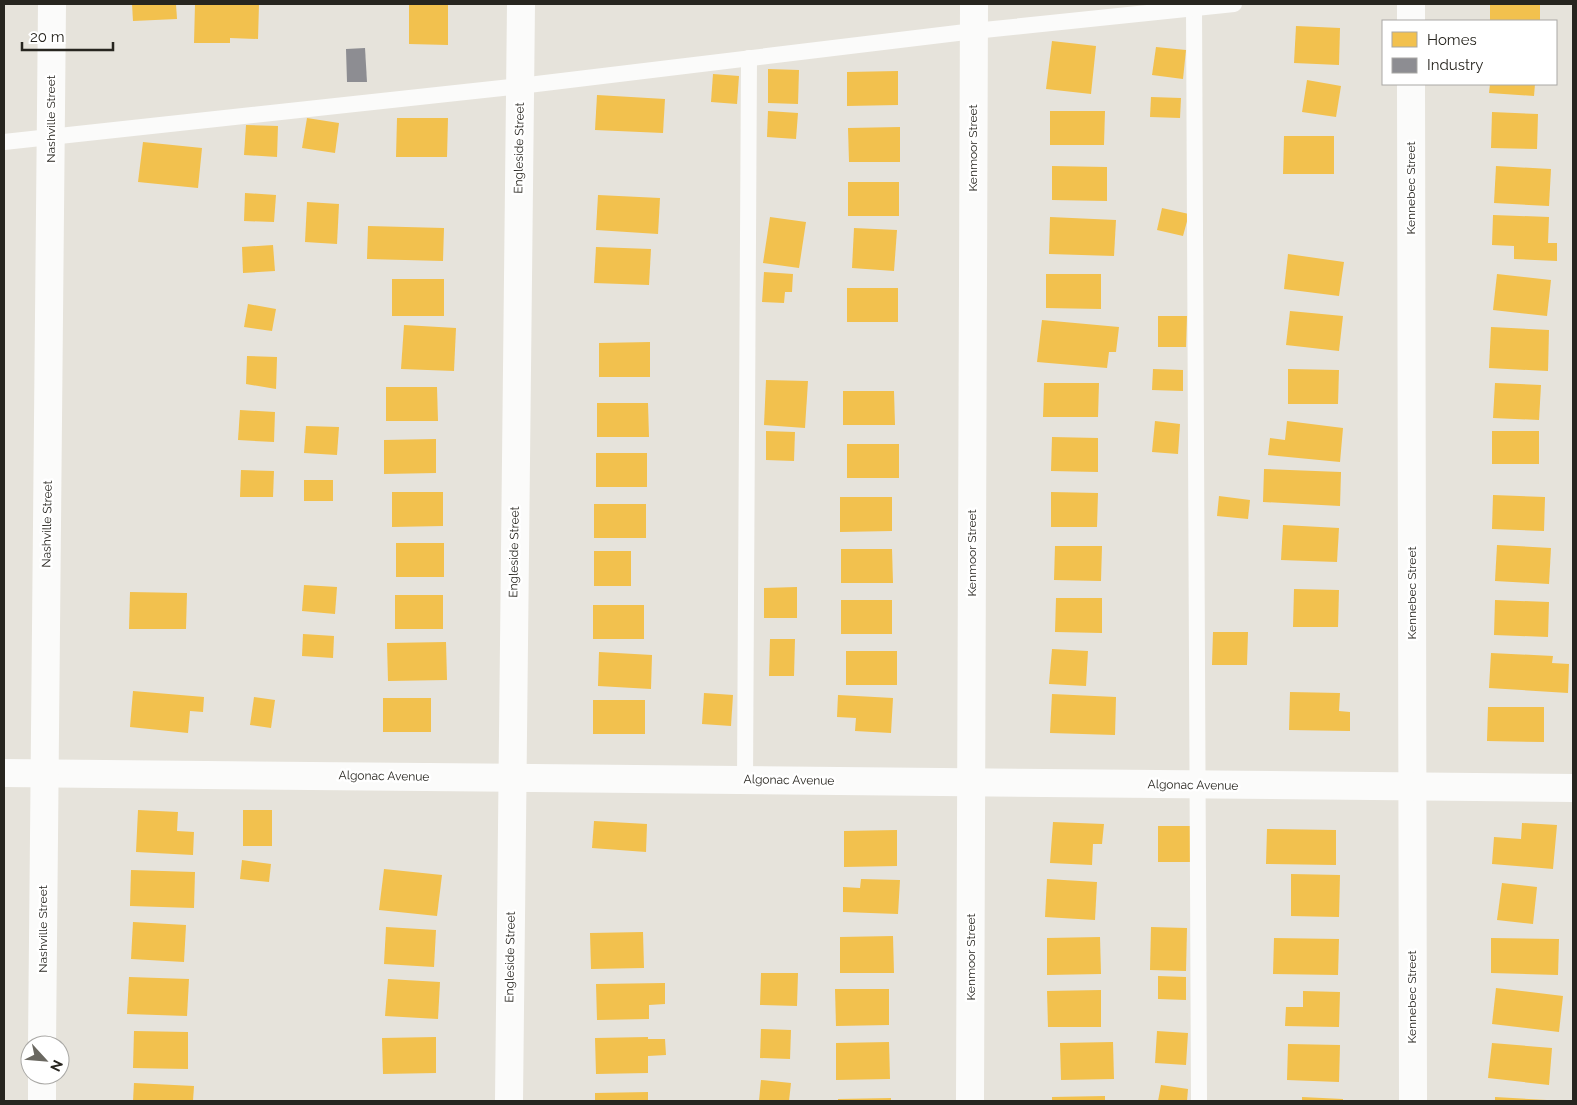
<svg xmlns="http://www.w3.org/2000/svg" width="1577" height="1105" viewBox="0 0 1577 1105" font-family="Raleway,sans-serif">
	<rect width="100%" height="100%" fill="#e6e3db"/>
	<g fill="#f2c14e">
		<polygon points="132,4 176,4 177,19 133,21"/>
		<polygon points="195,4 259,4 258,39 230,38 230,43 194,43"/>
		<polygon points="409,4 448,4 448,45 409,44"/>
		<rect x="1490" y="4" width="50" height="17"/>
		<polygon points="1296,26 1340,28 1339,65 1294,63"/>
		<polygon points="1052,41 1096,46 1091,94 1046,89"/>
		<polygon points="1156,47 1186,50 1183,79 1152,75"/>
		<polygon points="768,69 799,70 798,104 768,103"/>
		<polygon points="898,71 898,105 847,106 847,72"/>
		<polygon points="713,74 739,76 737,104 711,102"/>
		<polygon points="1307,80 1341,86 1336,117 1302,112"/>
		<polygon points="1490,84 1535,84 1534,96 1489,93"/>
		<polygon points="597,95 665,99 663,133 595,130"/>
		<polygon points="1151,97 1181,98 1180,118 1150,117"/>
		<polygon points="768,111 798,113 796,139 767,137"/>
		<polygon points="1050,111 1105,111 1104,145 1050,145"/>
		<polygon points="1492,112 1538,114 1537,149 1491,148"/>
		<polygon points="307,118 339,123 335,153 302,148"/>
		<polygon points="397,118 448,118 447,157 396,157"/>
		<polygon points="246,125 278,126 277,157 244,155"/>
		<polygon points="900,127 900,162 849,162 848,128"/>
		<polygon points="1284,136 1334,136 1334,174 1283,174"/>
		<polygon points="143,142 202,148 198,188 138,182"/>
		<polygon points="1052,166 1107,167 1107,201 1052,200"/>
		<polygon points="1496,166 1551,169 1549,206 1494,203"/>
		<rect x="848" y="182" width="51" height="34"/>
		<polygon points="245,193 276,195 274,222 244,221"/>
		<polygon points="598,195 660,198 658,234 596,230"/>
		<polygon points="307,202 339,204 337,244 305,242"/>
		<polygon points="1162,208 1189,214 1183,236 1157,230"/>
		<polygon points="1493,215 1549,217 1548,243 1557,243 1557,261 1514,259 1514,246 1492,245"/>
		<polygon points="770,217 806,222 799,268 763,263"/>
		<polygon points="1050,217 1116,220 1114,256 1049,254"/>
		<polygon points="368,226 444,228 443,261 367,259"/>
		<polygon points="854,228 897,230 894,271 852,268"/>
		<polygon points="273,245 275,271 243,273 242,247"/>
		<polygon points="596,247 651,249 649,285 594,283"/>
		<polygon points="1288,254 1344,262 1339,296 1284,289"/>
		<polygon points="764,272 793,274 792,292 785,292 784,303 762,302"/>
		<polygon points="1046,274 1101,274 1101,309 1046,308"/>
		<polygon points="1497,274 1551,280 1547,316 1493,310"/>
		<rect x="392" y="279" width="52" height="37"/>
		<rect x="847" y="288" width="51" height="34"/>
		<polygon points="248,304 276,309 272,331 244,327"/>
		<polygon points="1290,311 1343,316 1339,351 1286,345"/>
		<polygon points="1158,316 1187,316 1186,347 1158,347"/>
		<polygon points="1042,320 1119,327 1116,352 1109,352 1107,368 1037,362"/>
		<polygon points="404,325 456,328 454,371 401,369"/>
		<polygon points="1491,327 1549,330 1548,371 1489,368"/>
		<polygon points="650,342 650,377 599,377 599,343"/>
		<polygon points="247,356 277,357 276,389 246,384"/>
		<polygon points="1153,369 1183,370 1183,391 1152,390"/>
		<polygon points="1288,369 1339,370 1338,404 1288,404"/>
		<polygon points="766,380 808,381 805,428 764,425"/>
		<polygon points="1044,383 1099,383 1098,417 1043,417"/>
		<polygon points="1495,383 1541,385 1539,420 1493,418"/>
		<polygon points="386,387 437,387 438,421 386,421"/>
		<polygon points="843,391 894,391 895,425 843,425"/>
		<polygon points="597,403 648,403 649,437 597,437"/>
		<polygon points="240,410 275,412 274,442 238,440"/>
		<polygon points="1155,421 1180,424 1178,454 1152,452"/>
		<polygon points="1287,421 1343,428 1340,462 1268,455 1270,438 1285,440"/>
		<polygon points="306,426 339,427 337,455 304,453"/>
		<polygon points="766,431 795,432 794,461 766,460"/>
		<rect x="1492" y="431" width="47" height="33"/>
		<polygon points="1052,437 1098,438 1098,472 1051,471"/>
		<polygon points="436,439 436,473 384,474 384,440"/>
		<rect x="847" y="444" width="52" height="34"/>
		<rect x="596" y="453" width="51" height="34"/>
		<polygon points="1264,469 1341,472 1340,506 1263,502"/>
		<polygon points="241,470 274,471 273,497 240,497"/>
		<rect x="304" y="480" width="29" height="21"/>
		<polygon points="392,492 443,492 443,526 392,527"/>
		<polygon points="1051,492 1098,493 1097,527 1051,527"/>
		<polygon points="1493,495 1545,497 1544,531 1492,529"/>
		<polygon points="1219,496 1250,500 1248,519 1217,516"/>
		<polygon points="840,497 892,497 892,531 840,532"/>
		<rect x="594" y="504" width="52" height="34"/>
		<polygon points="1283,525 1339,528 1337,562 1281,560"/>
		<rect x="396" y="543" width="48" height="34"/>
		<polygon points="1497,545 1551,548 1549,584 1495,581"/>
		<polygon points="1055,546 1102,546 1101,581 1054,580"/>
		<polygon points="841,549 892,549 893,583 841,583"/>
		<rect x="594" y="551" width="37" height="35"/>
		<polygon points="304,585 337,587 335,614 302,611"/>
		<polygon points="797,587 797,618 764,618 764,588"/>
		<polygon points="1294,589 1339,590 1338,627 1293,627"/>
		<polygon points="130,592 187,593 186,629 129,629"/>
		<rect x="395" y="595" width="48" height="34"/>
		<polygon points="1056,598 1102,598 1102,633 1055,632"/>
		<rect x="841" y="600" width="51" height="34"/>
		<polygon points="1495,600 1549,602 1548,637 1494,635"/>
		<rect x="593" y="605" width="51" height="34"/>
		<polygon points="1213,632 1248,632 1247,665 1212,665"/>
		<polygon points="303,634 334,636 333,658 302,656"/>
		<polygon points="770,639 795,639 794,676 769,676"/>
		<polygon points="446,642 447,680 388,681 387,643"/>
		<polygon points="1052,649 1088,651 1086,686 1049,684"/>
		<rect x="846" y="651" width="51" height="34"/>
		<polygon points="599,652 652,655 651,689 598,686"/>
		<polygon points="1491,653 1553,656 1552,663 1569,664 1568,693 1489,688"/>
		<polygon points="133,691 204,697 203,712 190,711 188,733 130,727"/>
		<polygon points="1290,692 1340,693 1339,711 1350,712 1350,731 1289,730"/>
		<polygon points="704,693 733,695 731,726 702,724"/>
		<polygon points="1052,694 1116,697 1115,735 1050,733"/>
		<polygon points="838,695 893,698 891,733 855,731 856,718 837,717"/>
		<polygon points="254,697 275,700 271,728 250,725"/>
		<rect x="383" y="698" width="48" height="34"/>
		<rect x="593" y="700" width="52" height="34"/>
		<polygon points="1488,707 1544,707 1544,742 1487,741"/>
		<polygon points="138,810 178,812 177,831 194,832 193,855 136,852"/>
		<rect x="243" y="810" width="29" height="36"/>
		<polygon points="594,821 647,824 646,852 592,848"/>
		<polygon points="1053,822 1104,824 1102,844 1093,844 1092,865 1050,863"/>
		<polygon points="1522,823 1557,825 1553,869 1492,864 1494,837 1521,839"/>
		<rect x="1158" y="826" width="32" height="36"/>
		<polygon points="1267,829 1336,830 1336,865 1266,864"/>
		<polygon points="897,830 897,866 844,867 844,831"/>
		<polygon points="242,860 271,864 269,882 240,879"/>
		<polygon points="384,869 442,875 437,916 379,910"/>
		<polygon points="131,870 195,872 194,908 130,906"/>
		<polygon points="1291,874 1340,875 1339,917 1291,916"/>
		<polygon points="861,879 900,880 898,914 843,912 843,887 860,888"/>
		<polygon points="1047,879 1097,882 1095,920 1045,917"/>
		<polygon points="1502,883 1537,887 1533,924 1497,920"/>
		<polygon points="133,922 186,925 184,962 131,959"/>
		<polygon points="386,927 436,930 434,967 384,964"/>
		<polygon points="1151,927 1187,928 1186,971 1150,970"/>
		<polygon points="643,932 644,968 591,969 590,933"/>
		<polygon points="893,936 894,973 840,973 840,937"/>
		<polygon points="1100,937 1101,974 1047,975 1047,938"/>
		<polygon points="1274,938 1339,939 1338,975 1273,974"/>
		<polygon points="1491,938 1559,939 1558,975 1491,973"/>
		<polygon points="761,973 798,973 797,1006 760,1005"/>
		<polygon points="1158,976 1186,977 1186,1000 1158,999"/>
		<polygon points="129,977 189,979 187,1016 127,1014"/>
		<polygon points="388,979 440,982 438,1019 385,1016"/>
		<polygon points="665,983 665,1004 649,1005 649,1019 597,1020 596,984"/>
		<polygon points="1496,988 1563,996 1559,1032 1492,1024"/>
		<polygon points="835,989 889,989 889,1025 836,1026"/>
		<polygon points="1101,990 1101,1027 1048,1027 1047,991"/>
		<polygon points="1303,991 1340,992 1339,1027 1285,1026 1286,1007 1303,1007"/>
		<polygon points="761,1029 791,1030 790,1059 760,1058"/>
		<polygon points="134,1031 188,1032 188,1069 133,1068"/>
		<polygon points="1157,1031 1188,1033 1186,1065 1155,1063"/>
		<polygon points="436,1037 436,1073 383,1074 382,1038"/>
		<polygon points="648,1037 648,1039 665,1039 666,1055 648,1056 648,1073 596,1074 595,1038"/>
		<polygon points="889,1042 890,1079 836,1080 836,1043"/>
		<polygon points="1113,1042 1114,1079 1061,1080 1060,1043"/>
		<polygon points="1492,1043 1552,1048 1549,1085 1488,1078"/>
		<polygon points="1288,1044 1340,1045 1339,1082 1287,1080"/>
		<polygon points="761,1080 791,1083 789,1101 759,1101"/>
		<polygon points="134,1083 194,1086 193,1101 133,1101"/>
		<polygon points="1161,1085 1188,1089 1187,1101 1158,1101"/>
		<polygon points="648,1092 648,1101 595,1101 595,1093"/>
		<polygon points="1105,1096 1105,1101 1052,1101 1052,1097"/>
		<polygon points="1302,1097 1343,1099 1343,1101 1302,1101"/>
		<polygon points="1495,1097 1547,1100 1547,1101 1495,1101"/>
		<polygon points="891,1098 891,1101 838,1101 838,1099"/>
	</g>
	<polygon fill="#8d8d92" points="365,48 367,82 347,82 346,49"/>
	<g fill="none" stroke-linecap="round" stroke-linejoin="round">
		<g stroke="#fbfbfa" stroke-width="16">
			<polyline points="1194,8 1199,1101"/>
			<polyline points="4,142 520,86 974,31 1234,4"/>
			<polyline points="745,780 749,58"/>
		</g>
		<g stroke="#fbfbfa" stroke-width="28">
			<polyline points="1411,4 1411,21"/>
			<polyline points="1411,84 1413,1101"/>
			<polyline points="4,773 1573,788"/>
			<polyline points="42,1045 52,4"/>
			<polyline points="42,1101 42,1075"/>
			<polyline points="509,1101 521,4"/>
			<polyline points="970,1101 974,4"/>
		</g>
	</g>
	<g text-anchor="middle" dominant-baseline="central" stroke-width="5" stroke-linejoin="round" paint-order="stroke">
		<g font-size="12" fill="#27251f" stroke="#fff">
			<text transform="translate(51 119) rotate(-90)">Nashville Street</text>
			<text transform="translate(519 148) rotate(-89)">Engleside Street</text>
			<text transform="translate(973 148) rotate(-90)">Kenmoor Street</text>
			<text transform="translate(1411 188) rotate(-90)">Kennebec Street</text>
			<text transform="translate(47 524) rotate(-89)">Nashville Street</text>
			<text transform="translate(514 552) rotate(-89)">Engleside Street</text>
			<text transform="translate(972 553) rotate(-90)">Kenmoor Street</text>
			<text transform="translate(1412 593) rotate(-90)">Kennebec Street</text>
			<text transform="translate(384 776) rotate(1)">Algonac Avenue</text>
			<text transform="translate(789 780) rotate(1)">Algonac Avenue</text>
			<text transform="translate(1193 785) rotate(1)">Algonac Avenue</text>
			<text transform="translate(43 929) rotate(-90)">Nashville Street</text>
			<text transform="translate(510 957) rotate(-89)">Engleside Street</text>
			<text transform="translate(971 957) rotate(-90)">Kenmoor Street</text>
			<text transform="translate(1412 997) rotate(-90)">Kennebec Street</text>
		</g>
	</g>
	<rect width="1577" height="1105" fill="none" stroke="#27251f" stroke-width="10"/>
	<rect x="1382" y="20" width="175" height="65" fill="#ffffff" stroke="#a9a8a5"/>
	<rect x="1392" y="32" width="25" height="15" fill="#f2c14e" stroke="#a9a8a5"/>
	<text x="1427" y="45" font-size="15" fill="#27251f">Homes</text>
	<rect x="1392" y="58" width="25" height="15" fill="#8d8d92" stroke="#a9a8a5"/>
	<text x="1427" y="70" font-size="15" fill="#27251f">Industry</text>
	<g transform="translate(45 1060) rotate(116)"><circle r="24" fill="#ffffff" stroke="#a9a8a5"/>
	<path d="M0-4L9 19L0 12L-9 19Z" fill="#6a6861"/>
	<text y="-8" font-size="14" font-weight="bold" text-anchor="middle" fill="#27251f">N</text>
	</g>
	<path d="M22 42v8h91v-8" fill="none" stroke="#27251f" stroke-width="2.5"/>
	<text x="30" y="42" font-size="15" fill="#27251f" stroke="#ffffff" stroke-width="4" paint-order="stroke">20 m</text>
</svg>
